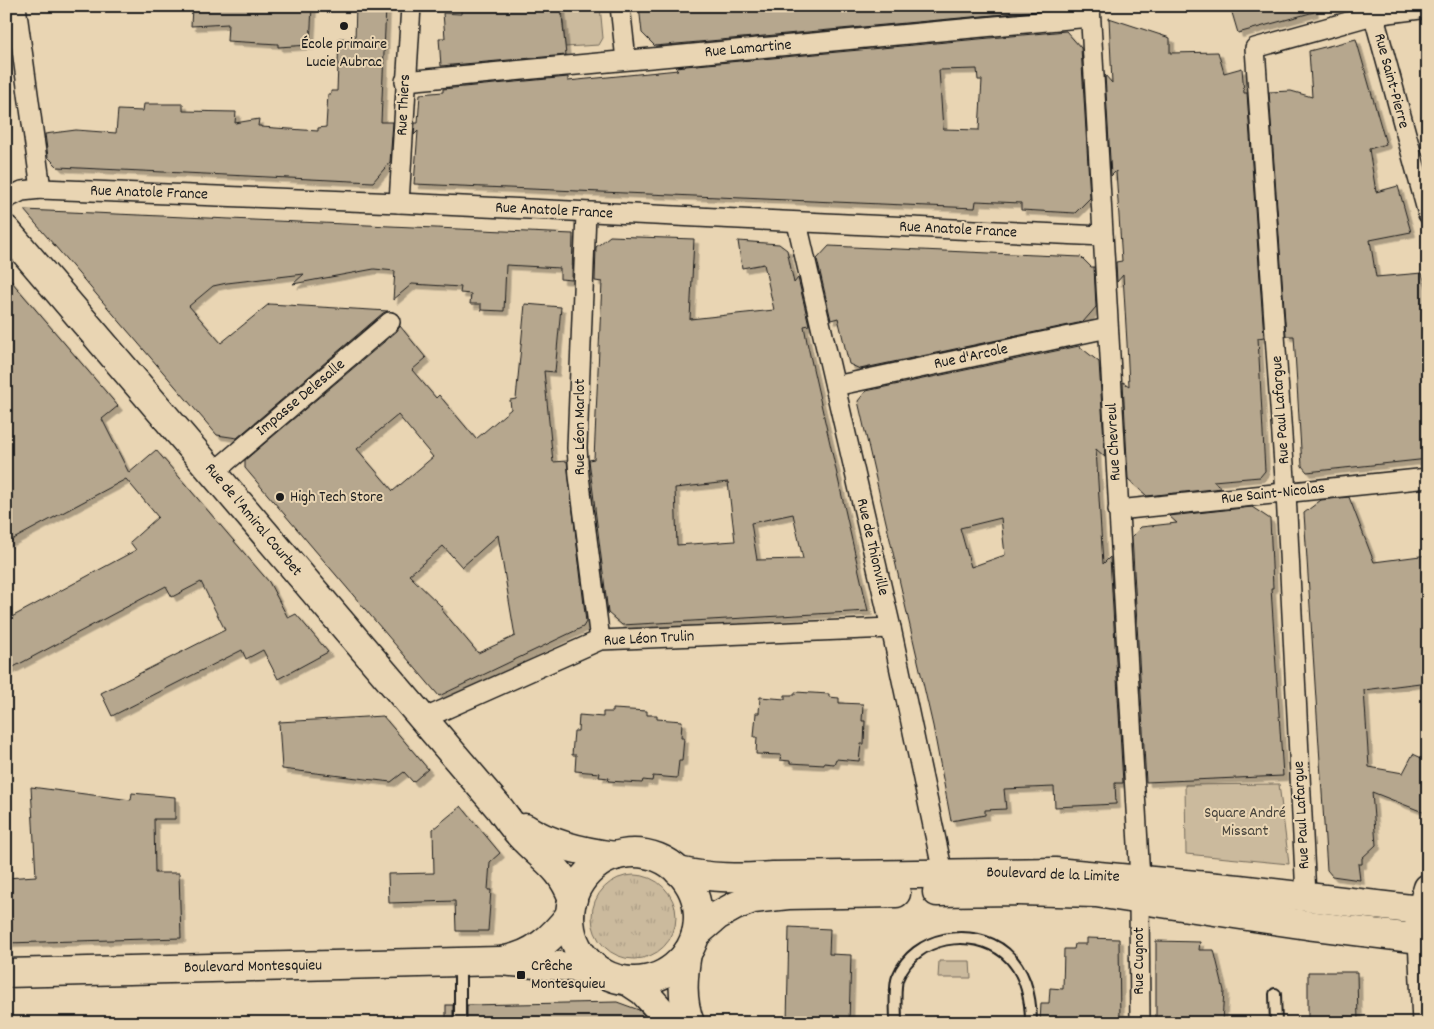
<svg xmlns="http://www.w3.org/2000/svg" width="1434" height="1029" viewBox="0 0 1434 1029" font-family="Dekko,sans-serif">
	<defs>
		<pattern id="grass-tufts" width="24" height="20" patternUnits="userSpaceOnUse" patternTransform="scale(1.25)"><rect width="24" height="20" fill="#cbba9d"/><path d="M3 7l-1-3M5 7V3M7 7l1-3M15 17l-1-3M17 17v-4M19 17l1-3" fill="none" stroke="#ae9f87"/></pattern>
		<filter id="shadow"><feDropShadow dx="4.5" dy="4.5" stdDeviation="0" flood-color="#0004"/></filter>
	</defs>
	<rect width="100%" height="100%" fill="#e9d5b3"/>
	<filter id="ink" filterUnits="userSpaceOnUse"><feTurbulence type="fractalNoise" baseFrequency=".02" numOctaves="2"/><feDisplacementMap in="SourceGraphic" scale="10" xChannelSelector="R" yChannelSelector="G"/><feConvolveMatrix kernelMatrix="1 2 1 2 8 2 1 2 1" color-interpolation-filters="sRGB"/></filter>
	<g filter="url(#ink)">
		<circle fill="url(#grass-tufts)" stroke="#746b5c" cx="634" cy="917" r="42"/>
		<g fill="#cbba9d" stroke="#746b5c">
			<polygon points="562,6 600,6 603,38 599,45 565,47"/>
			<polygon points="1279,784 1289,864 1186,854 1185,785"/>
			<polygon points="939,961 970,961 971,978 938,978"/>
		</g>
		<g fill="#b6a78e" stroke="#1c1c1c" fill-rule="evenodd" filter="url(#shadow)">
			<polygon points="209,6 312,6 310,45 278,47 278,44 227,41 228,24 191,26 192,7"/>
			<polygon points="356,6 386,6 381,122 393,122 390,162 373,182 58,167 48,157 45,134 76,130 116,133 118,110 143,111 144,104 183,104 183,111 236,112 235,123 259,119 258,126 261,126 261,127 318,131 318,128 326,127 328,94 331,94 331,91 337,91 339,38 355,39"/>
			<polygon points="461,6 561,6 566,55 441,66 439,38 445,38 443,13 461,14"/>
			<polygon points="639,6 1045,6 1048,10 655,46 642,33"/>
			<polygon points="1230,6 1313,6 1314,12 1238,33"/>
			<polygon points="1109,18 1170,38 1170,53 1218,52 1224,73 1242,68 1244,93 1247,93 1264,337 1258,338 1265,471 1260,477 1213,481 1222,488 1147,496 1128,479 1123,382 1129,386 1127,343 1123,275 1117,282 1116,262 1122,261 1116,171 1111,176 1105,75 1112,83"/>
			<path d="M1066 31 1081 48 1090 198 1075 213 1021 210V203L976 201 975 208 414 184 418 131 414 135 415 123H418L420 94 443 92V89L568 77V81L678 70 675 67ZM977 69 978 80H982L979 130 943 129 939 70Z"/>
			<polygon points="1356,39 1386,144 1369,149 1376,192 1398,186 1411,232 1370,240 1376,277 1422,273 1428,294 1428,459 1307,472 1302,466 1294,336 1286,336 1269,92 1291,91 1312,97 1309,51"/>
			<polygon points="24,210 573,234 572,280 560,279 560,268 506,265 504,311 481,310 481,304 470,304 471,294 460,293 461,287 412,284 393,300 395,271 374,269 293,284 304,274 227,283 213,286 189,306 221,343 269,304 388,311 383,313 237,438 217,435"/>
			<path d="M610 236 694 239 690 319 774 310 764 264 742 268 738 241 779 244 787 250 794 283 798 278 809 325 804 326 807 342 868 611 622 625 608 613 589 460 594 459 602 282 595 281 596 247ZM728 482 735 541 677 545 675 488ZM793 514 803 559 757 560 751 523Z"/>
			<polygon points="829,246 1081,257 1091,267 1094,267 1096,307 1083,322 860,369 849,364 838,318 831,320 817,259"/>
			<polygon points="6,275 118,406 102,419 129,473 156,450 269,582 288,618 296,614 328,652 278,679 263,650 246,659 242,650 112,716 101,693 225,630 201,582 172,597 166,586 6,671 6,620 136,550 130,542 158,517 126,479 6,543"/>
			<path d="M525 304 561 307 555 372 544 371 553 462 567 461 586 622 583 627 439 696 245 468V460L397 331 400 326 426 358 412 370 436 398 439 395 476 439 511 409 510 400 516 399ZM398 415 433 457 393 491 357 449ZM498 535 515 636 478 653 441 609 443 608 409 575 443 546 462 567Z"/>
			<path d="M1079 346 1099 362 1105 457 1096 449 1103 564 1110 557 1123 783H1115L1116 804 1055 807 1054 787 1004 789 1006 809 985 810V815L951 821 933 726 858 401 866 391ZM1001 518 1005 555 971 567 960 528Z"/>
			<polygon points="1349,497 1374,562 1428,555 1428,682 1364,690 1369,767 1403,773 1413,754 1428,761 1428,814 1372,792 1376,845 1362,858 1362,864 1358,864 1360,880 1332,876 1327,870 1304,513 1321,500"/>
			<polygon points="1252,507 1270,519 1273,588 1271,588 1283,776 1146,782 1132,536 1141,527 1177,523 1169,516"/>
			<polygon points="795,692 829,694 829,697 839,698 839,703 863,704 862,721 865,721 864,744 861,744 859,761 836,759 834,764 824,763 824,765 790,763 790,761 780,760 781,755 756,754 757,737 754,737 756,713 759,713 760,697 785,699 785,695 795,695"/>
			<polygon points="613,709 647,711 647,715 657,715 657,719 682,721 681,738 684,738 682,761 679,761 677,778 653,776 652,781 643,780 642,783 608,781 609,778 599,777 600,773 575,771 576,755 572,755 574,731 578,731 579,715 603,717 603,712 613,712"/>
			<polygon points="383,716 428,769 413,782 404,772 391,782 282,769 279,722"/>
			<polygon points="31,787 131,800 132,793 175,797 175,819 154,819 155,873 179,873 181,938 6,943 6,878 36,876"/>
			<polygon points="461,806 500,853 490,862 488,890 491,890 488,931 456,931 455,901 389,903 388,874 434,873 433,829"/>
			<polygon points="789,927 830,929 829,954 851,955 849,1023 787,1023"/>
			<polygon points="1087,938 1119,939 1120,1023 1040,1023 1041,1003 1049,1003 1050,988 1063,989 1064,949 1074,949 1075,944 1087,944"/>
			<polygon points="1156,941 1200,942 1199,950 1214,950 1224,991 1222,1022 1156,1023"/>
			<polygon points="1308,972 1357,972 1358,1023 1308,1023"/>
			<polygon points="617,1002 639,1010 651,1023 467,1023 467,1005"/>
			<rect x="446" y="1005" width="7" height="18"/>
		</g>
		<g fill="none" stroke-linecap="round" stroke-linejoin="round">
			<g stroke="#1c1c1c" stroke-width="14">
				<g id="lane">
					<polyline points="460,962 460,1023"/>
					<polyline points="1275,994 1276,1023"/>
					<path d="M896 1023C896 1012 894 985 898 977 914 936 973 926 1005 953 1026 971 1031 997 1031 1023"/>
				</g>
			</g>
			<g stroke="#1c1c1c" stroke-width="22">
				<g id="street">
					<polyline points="16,6 41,189"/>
					<polyline points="620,6 626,60"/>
					<polyline points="1090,6 1140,879"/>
					<polyline points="1371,6 1428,214"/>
					<polyline points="405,81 1090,17"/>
					<polyline points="6,199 22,191 41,189 399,203 1103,236"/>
					<polyline points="399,203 411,6"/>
					<polyline points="586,213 577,448 579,476 600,640"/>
					<polyline points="797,223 891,628 943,873"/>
					<polyline points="835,386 1108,328"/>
					<polyline points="213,473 390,322"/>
					<polyline points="1118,510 1428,478"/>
					<polyline points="423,719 600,640 891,628"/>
					<polyline points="1306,896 1286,493 1255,48 1373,15 1428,8"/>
					<polyline points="1139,899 1140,1023"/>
					<polyline points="1418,939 1422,1023"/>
				</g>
			</g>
			<g stroke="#1c1c1c" stroke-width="31">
				<g id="secondary">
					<path d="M6 230 500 809C508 820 516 832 527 842 548 863 561 868 573 899"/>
					<path d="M525 828C551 845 584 852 615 856"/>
					<circle cx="634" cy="917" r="64"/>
					<path d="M678 871C713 879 738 878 773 876L1055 872 1239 889 1428 911"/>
					<polyline points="937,892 1018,891 1096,893 1307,925 1428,940"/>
					<polyline points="1419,928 1421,911 1428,888"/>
					<polyline points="696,934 717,916 735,906 753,899 788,895 896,893"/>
					<path d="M687 953C683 977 681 1000 690 1023"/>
					<path d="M505 960C534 955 552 938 570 915"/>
					<polyline points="6,973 500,961 582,968 601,972"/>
					<polyline points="628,981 643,991 672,1023"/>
				</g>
			</g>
			<use href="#lane" stroke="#e9d5b3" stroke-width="10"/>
			<use href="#street" stroke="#e9d5b3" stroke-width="19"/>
			<use href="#secondary" stroke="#e9d5b3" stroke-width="28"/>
		</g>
	</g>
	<g fill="#1c1c1c" stroke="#e9d5b3" stroke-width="2">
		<circle cx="344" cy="26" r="5"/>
		<circle cx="280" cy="497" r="5"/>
		<rect x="516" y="970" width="10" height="10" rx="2.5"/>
	</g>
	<g text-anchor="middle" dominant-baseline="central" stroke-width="4" stroke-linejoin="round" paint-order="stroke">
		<g font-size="16" fill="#1c1c1c" stroke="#e9d5b3" text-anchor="start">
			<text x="344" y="44" text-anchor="middle">École primaire<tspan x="344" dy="18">Lucie Aubrac</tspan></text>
			<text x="290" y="497">High Tech Store</text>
			<text x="531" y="966">Crêche<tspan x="531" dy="18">Montesquieu</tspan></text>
		</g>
		<g font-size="16" fill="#1c1c1c" stroke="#e9d5b3">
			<text transform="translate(748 49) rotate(-5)">Rue Lamartine</text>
			<text transform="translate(1391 81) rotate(75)">Rue Saint-Pierre</text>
			<text transform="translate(404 105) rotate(-87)">Rue Thiers</text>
			<text transform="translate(149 193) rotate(2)">Rue Anatole France</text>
			<text transform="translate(554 211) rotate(3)">Rue Anatole France</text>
			<text transform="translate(958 230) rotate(3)">Rue Anatole France</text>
			<text transform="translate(971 357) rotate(-12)">Rue d'Arcole</text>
			<text transform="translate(301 398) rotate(-40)">Impasse Delesalle</text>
			<text transform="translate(1281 410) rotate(-94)">Rue Paul Lafargue</text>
			<text transform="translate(580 427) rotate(-90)">Rue Léon Marlot</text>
			<text transform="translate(1114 442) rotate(-93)">Rue Chevreul</text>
			<text transform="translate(1273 494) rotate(-6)">Rue Saint-Nicolas</text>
			<text transform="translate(253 520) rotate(50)">Rue de l'Amiral Courbet</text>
			<text transform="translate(872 547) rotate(77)">Rue de Thionville</text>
			<text transform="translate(649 639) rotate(-3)">Rue Léon Trulin</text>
			<text transform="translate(1302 815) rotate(-93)">Rue Paul Lafargue</text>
			<text transform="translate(1053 875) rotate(2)">Boulevard de la Limite</text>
			<text transform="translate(1139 961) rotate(-90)">Rue Cugnot</text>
			<text transform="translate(253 967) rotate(-1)">Boulevard Montesquieu</text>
		</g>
		<g font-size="16" fill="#48443c" stroke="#e9d5b3">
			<text x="1245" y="813">Square André<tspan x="1245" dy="18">Missant</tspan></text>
		</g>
	</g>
	<rect width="1434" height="1029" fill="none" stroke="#e9d5b3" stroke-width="25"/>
	<rect x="12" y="12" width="1409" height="1004" fill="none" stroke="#1c1c1c" stroke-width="2" filter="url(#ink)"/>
</svg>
